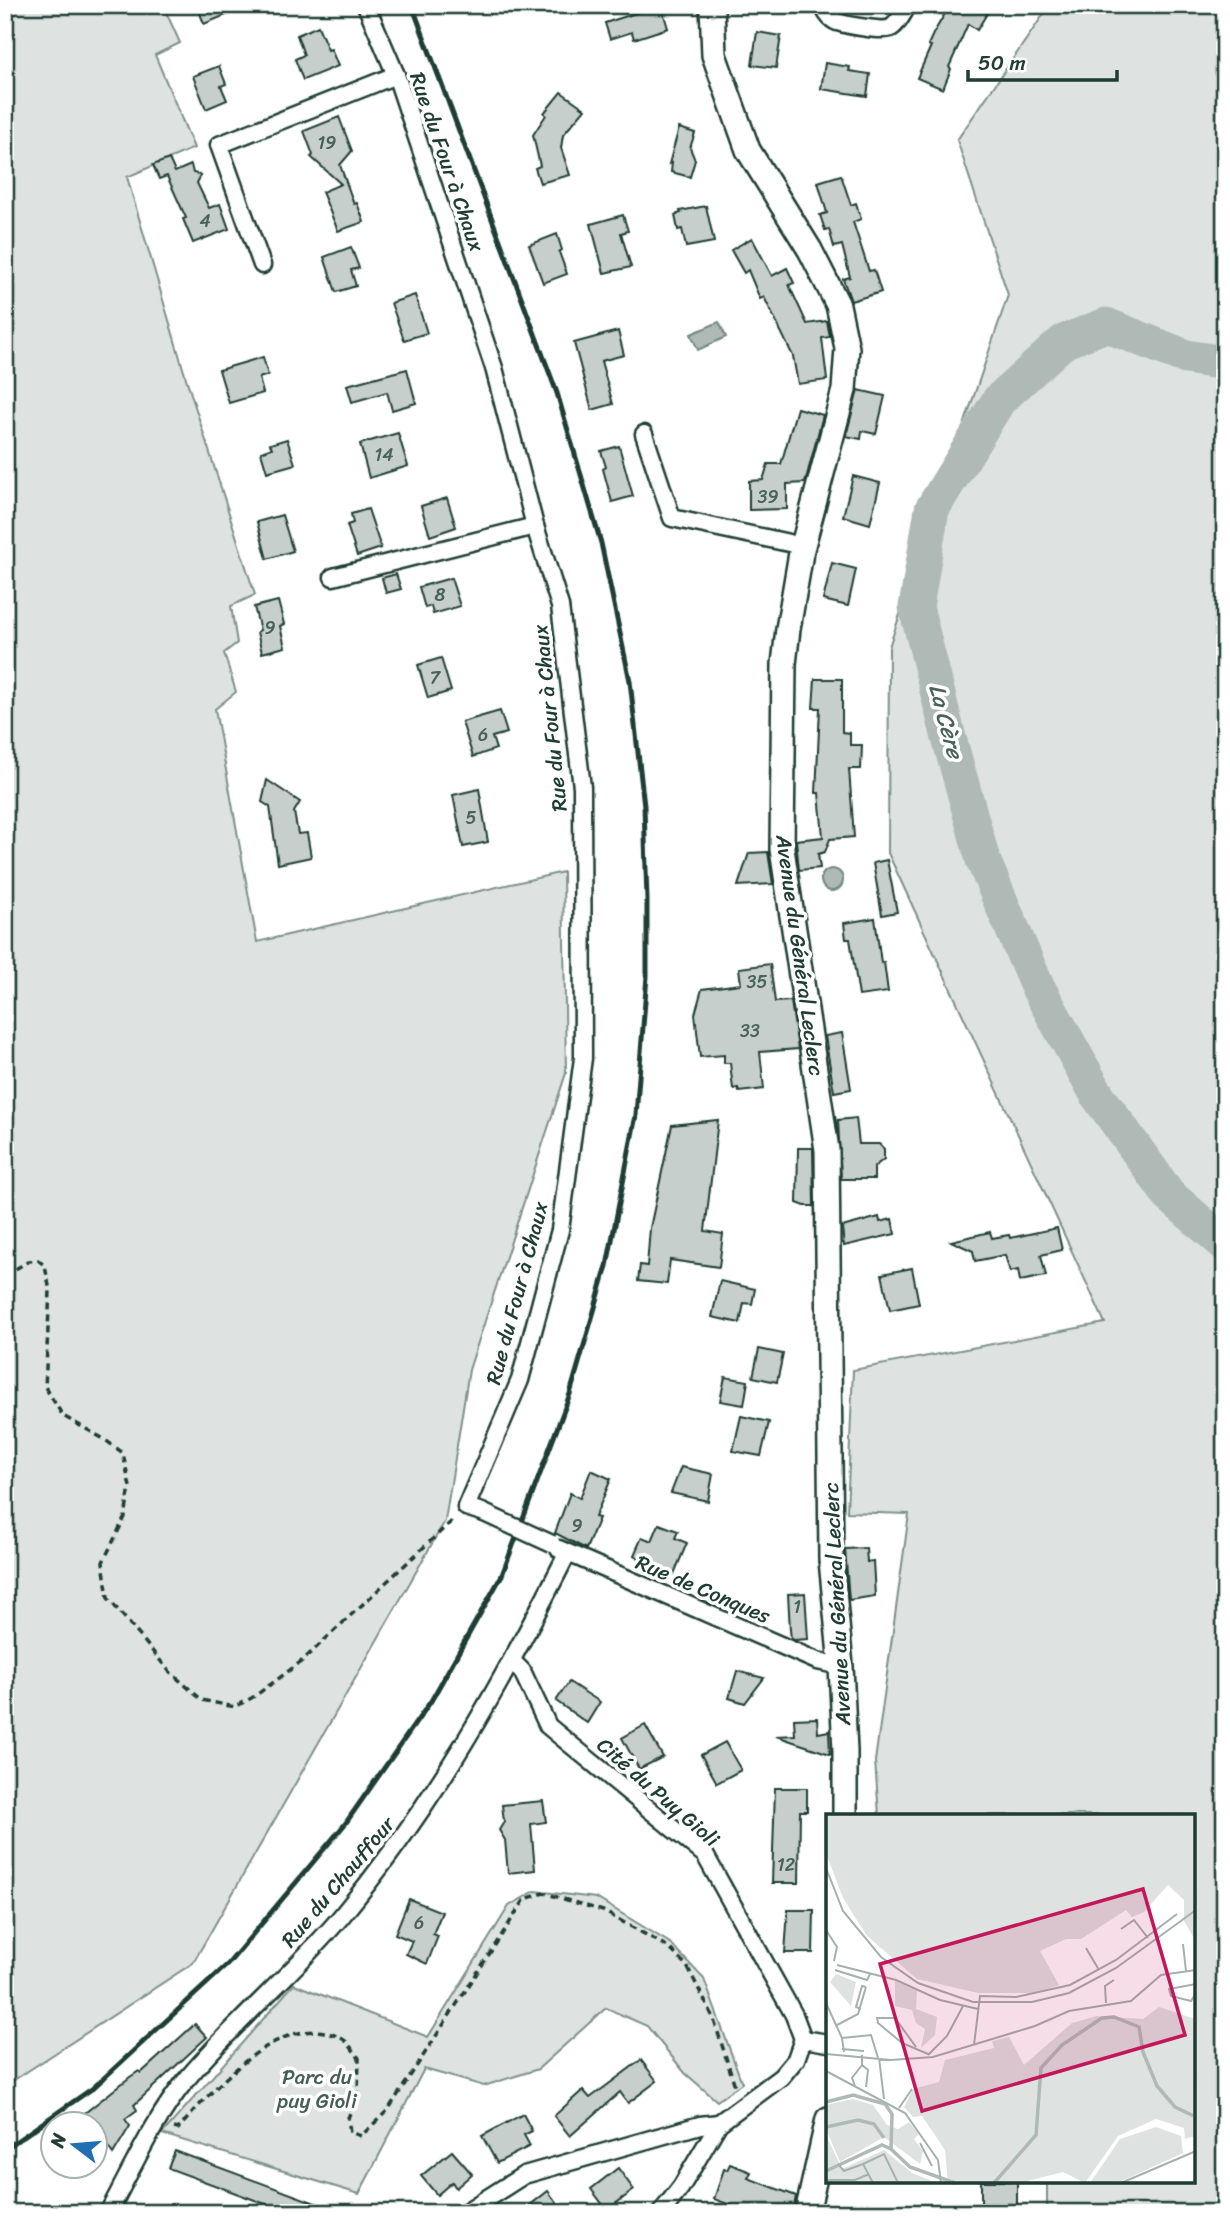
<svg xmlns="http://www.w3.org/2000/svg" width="1230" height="2218" viewBox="0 0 1230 2218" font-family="Sriracha,sans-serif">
	<rect width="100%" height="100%" fill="#fff"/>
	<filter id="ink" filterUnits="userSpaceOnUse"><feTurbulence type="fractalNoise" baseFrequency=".0143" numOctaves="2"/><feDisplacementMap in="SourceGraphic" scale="14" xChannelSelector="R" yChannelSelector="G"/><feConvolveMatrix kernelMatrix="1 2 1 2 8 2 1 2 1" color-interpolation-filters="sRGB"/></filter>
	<g filter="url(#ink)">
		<g fill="#dee3e2" stroke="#7e908b" stroke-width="2">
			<polygon points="5,5 163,5 180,43 155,55 194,148 127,177 185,375 255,595 231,606 237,643 224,653 236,692 215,709 257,942 563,872 566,1073 469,1370 445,1521 193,1963 5,2086"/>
			<polygon points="1050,5 1225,5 1225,2213 1047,2213 1047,2181 1193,2181 1193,1815 879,1815 875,1761 909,1514 847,1512 853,1370 1105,1323 888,853 889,647 1008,295 957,140"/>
			<polygon points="535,1891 596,1898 670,1943 704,1979 742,2083 717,2101 685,2073 647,2026 606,2008 538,2069 484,2086 424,2069 359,2194 162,2134 294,1984 428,2037 509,1906"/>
		</g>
		<g fill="#afbab7" stroke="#758883" stroke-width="2">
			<polygon points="719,322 726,337 698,350 691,334"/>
			<circle cx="832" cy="880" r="11"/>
		</g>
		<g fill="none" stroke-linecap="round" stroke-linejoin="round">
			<polyline stroke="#afbab7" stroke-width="35" points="1225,363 1186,357 1106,325 1063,342 999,400 932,509 916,607 949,738 983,860 1036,984 1098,1096 1169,1195 1225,1244"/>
		</g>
		<g fill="#c7cfcc" stroke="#1f3d34" stroke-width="2">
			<polygon points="197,5 248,5 248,6 204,24"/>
			<polygon points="661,5 668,28 634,39 632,32 610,39 605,23"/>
			<polygon points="950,5 992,5 977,30 968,24 949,67 951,69 943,89 917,78 931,46 928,45 933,34"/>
			<polygon points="318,26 328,50 331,49 338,66 303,80 295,59 304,55 297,35"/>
			<polygon points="757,32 781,36 776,68 752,65"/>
			<polygon points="825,63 850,67 849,71 870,74 867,96 821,89"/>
			<polygon points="219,66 226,84 221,86 227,100 206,109 193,76"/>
			<polygon points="561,92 585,109 563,135 561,148 570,175 540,183 535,168 540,166 533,135 546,115 544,113"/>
			<polygon points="339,117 352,151 340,165 354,204 357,203 364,222 338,231 322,192 341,184 311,157 313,155 304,131"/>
			<polygon points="679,128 695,133 690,148 695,160 690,177 671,172 672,163 669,164"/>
			<polygon points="169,159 175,172 191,165 193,173 201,175 197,183 209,208 220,204 229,229 193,243 183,219 186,218 167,176 159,179 153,165"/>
			<polygon points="841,175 851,205 856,203 861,219 853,222 869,271 874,270 881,292 851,301 843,279 850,277 842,245 834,247 829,229 825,230 820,215 827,213 818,182"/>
			<polygon points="706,206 714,242 686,247 682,229 678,230 675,215 681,213 680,211"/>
			<polygon points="623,215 628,231 621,233 631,267 604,273 591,224"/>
			<polygon points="557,234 562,250 559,252 567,274 543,283 529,245"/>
			<polygon points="752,238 772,276 787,268 794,283 789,285 807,324 827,321 830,337 822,338 827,380 798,384 793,356 764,297 760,299 748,270 744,273 731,250"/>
			<polygon points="351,247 359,268 351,270 356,286 336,292 324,257"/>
			<polygon points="415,295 427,333 404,340 391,303"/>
			<polygon points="618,331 624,355 601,361 613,404 592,410 574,343"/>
			<polygon points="263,357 268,375 259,378 263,393 229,403 219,370"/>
			<polygon points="407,369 416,403 392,410 387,392 352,402 347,385"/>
			<polygon points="858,390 885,396 876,434 862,431 861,439 846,436"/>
			<polygon points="797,408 823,415 805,483 787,484 787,509 749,510 749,481 763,480 768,464 781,464"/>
			<polygon points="398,433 408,466 369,478 360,444"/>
			<polygon points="287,439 295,464 267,472 261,452 272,448 270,444"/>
			<polygon points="619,446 633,496 612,502 603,469 606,467 601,451"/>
			<polygon points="853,476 880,483 870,524 843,516"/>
			<polygon points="447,498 456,527 430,536 421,506"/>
			<polygon points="368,509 381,548 357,556 347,525 353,523 351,514"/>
			<polygon points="282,515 293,551 267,559 257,522"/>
			<polygon points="832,563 856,569 848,606 823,600"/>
			<polygon points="396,574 401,589 386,593 382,578"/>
			<polygon points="451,578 460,606 433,614 431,606 425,608 419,587"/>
			<polygon points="278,601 284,624 280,626 285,647 262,653 257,632 260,630 254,607"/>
			<polygon points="441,658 451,691 428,698 418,665"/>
			<polygon points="815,679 842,679 842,732 850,733 850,745 862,745 861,769 849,769 854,837 830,839 825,852 818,854 820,868 799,870 796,840 823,837 819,793 816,793 820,708 813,708"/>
			<polygon points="500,711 507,733 492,737 496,749 473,757 462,722"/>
			<polygon points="267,780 300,802 294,812 298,834 307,833 311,857 278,864 270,807 262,802"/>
			<polygon points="479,789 488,842 463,847 453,795"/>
			<polygon points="768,852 773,884 738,886 749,853"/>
			<polygon points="887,860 897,912 882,915 873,863"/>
			<polygon points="875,918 881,963 884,962 888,992 859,996 850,939 846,939 844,923"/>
			<polygon points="770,964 775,1002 791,1001 798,1049 760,1052 764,1089 739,1092 738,1088 733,1089 730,1063 724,1063 724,1055 700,1057 695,1014 702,989 741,984 739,968"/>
			<polygon points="842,1033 851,1089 834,1092 825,1036"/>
			<polygon points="856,1118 859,1144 879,1144 884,1149 884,1159 874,1167 874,1179 841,1179 838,1120"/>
			<polygon points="718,1120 705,1231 723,1234 719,1267 670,1260 667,1284 638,1281 640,1265 647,1266 650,1228 672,1125"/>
			<polygon points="798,1148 813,1148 814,1206 805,1206 797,1203"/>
			<polygon points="879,1217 880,1222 892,1219 895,1234 844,1246 842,1227"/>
			<polygon points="1057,1228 1062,1250 1041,1255 1046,1276 1020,1281 1018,1270 1010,1272 1005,1255 975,1261 973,1251 951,1241 990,1232 992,1238 1009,1235 1010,1238"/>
			<polygon points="912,1268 919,1304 890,1310 882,1274"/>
			<polygon points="720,1281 755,1289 752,1304 744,1303 740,1323 712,1317"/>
			<polygon points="759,1349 783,1354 777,1382 753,1377"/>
			<polygon points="725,1377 748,1381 744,1405 720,1401"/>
			<polygon points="741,1416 769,1422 761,1456 733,1451"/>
			<polygon points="681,1467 713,1474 708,1501 671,1493"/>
			<polygon points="591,1470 611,1479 595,1517 599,1518 586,1549 555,1533 570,1493 580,1498"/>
			<polygon points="659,1524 678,1531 675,1538 687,1543 674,1574 639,1560 639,1558 634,1555 642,1537 652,1541"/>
			<polygon points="866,1548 867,1562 873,1561 875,1596 849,1600 845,1549"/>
			<polygon points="805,1593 808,1639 794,1640 791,1638 790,1630 788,1594"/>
			<polygon points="737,1671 764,1678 745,1703 729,1698"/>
			<polygon points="569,1682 600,1702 587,1723 556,1701"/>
			<polygon points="817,1718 818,1733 829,1731 830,1754 776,1736 795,1735 794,1719"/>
			<polygon points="645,1725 663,1757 639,1769 622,1738"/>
			<polygon points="725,1742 741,1770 717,1783 701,1755"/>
			<polygon points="775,1788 807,1788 807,1811 800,1811 799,1883 772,1883"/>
			<polygon points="543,1801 546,1822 531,1824 535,1870 508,1873 505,1840 499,1830 504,1822 502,1805"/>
			<polygon points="409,1899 442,1912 433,1934 438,1936 427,1964 406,1954 412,1941 395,1934"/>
			<polygon points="788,1910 814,1910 813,1953 785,1953"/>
			<polygon points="195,2024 207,2037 134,2105 137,2110 125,2119 130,2126 113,2154 105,2143 94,2151 94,2124 71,2124 130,2077 139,2071 141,2073"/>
			<polygon points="641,2060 657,2081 628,2103 620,2092 570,2136 554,2116 583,2090 590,2098"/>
			<polygon points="523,2114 532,2131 524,2135 530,2146 497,2163 482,2136"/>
			<polygon points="175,2151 337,2211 337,2213 290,2213 168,2168"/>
			<polygon points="452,2151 472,2174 456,2188 452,2182 437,2195 421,2176"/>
			<polygon points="730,2164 751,2172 748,2178 796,2196 793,2213 751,2213 714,2199 724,2169 727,2170"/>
			<polygon points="618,2168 634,2190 607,2210 591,2189"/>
			<rect x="981" y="2181" width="36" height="31"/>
			<polygon points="548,2191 564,2213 520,2213"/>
		</g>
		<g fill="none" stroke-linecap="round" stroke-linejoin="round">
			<g stroke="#1f3d34" stroke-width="21">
				<g id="street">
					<polyline points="366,5 396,75 494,368 535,526 560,606 582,787 583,1058 560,1230 520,1380 466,1507 482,1512"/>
					<path d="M823 5C826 12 829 19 837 22 846 25 884 32 891 28 899 23 903 13 908 5"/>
					<polyline points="262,265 219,145 396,75"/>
					<polyline points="644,434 672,518 803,546"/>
					<polyline points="333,577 535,526"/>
					<polyline points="559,1549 817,1661 841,1666"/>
					<polyline points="513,1662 522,1671 548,1726 705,1855 794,2015 803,2039 828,2043"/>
					<path d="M108 2213C132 2169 154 2119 186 2080 233 2023 292 1975 340 1918 435 1804 501 1685 567 1554"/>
					<polyline points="464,2213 524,2175 700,2125 719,2123"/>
					<polyline points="661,2213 681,2187 719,2123 781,2077 796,2059 803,2039"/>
				</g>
			</g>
			<g stroke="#1f3d34" stroke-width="28">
				<g id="secondary">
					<polyline points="712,5 714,55 748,150 810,250 838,305 847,348 844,390 801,553 788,629 784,664 782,849 827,1150 831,1560 841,1666 845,1751 845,1815"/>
					<polyline points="807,2213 828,2119"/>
				</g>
			</g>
			<g stroke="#1f3d34" stroke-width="3.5" stroke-dasharray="7 5" stroke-linecap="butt">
				<polyline points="5,1275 29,1261 38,1260 45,1266 50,1291 45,1387 63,1416 104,1439 123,1453 130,1487 125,1517 103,1562 108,1598 169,1671 202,1700 235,1707 255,1696 302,1661 455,1518"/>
				<path d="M174 2128 178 2129C213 2090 282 2007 341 2038 348 2041 354 2052 359 2058L358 2093 348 2118 350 2132 361 2136 388 2110 525 1899 544 1893 603 1911 668 1947 687 1966 713 2017 736 2089"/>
			</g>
			<use href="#street" stroke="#fff" stroke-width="16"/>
			<use href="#secondary" stroke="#fff" stroke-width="23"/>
			<polyline stroke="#1f3d34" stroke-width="5" points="5,2149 93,2088 228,1964 345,1824 431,1701 502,1575 570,1394 607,1266 636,1115 647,976 647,900 644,806 630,681 601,543 557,393 412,5"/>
			<g stroke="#1f3d34" stroke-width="21" stroke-linecap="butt">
				<polyline id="street-bridge" points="482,1512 552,1544"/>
			</g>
			<use href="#street-bridge" stroke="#fff" stroke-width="16"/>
		</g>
	</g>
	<g text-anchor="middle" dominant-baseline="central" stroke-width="7" stroke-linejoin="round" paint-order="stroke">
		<g font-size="18" fill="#49625a">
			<text x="327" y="143">19</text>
			<text x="205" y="221">4</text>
			<text x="384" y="455">14</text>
			<text x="768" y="497">39</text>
			<text x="440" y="595">8</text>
			<text x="270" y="628">9</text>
			<text x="435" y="678">7</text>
			<text x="483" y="735">6</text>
			<text x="471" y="818">5</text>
			<text x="757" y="982">35</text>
			<text x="750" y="1031">33</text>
			<text x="577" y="1526">9</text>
			<text x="797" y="1607">1</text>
			<text x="786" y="1865">12</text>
			<text x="419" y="1923">6</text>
		</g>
		<g font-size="21" fill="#1f3d34" stroke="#fff">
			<text transform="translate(447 162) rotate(71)">Rue du Four à Chaux</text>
			<text transform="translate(550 718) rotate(-96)">Rue du Four à Chaux</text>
			<text transform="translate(800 955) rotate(82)">Avenue du Général Leclerc</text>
			<text transform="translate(517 1293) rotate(-75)">Rue du Four à Chaux</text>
			<text transform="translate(703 1589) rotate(23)">Rue de Conques</text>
			<text transform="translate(837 1604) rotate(-93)">Avenue du Général Leclerc</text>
			<text transform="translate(658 1792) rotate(41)">Cité du Puy Gioli</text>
			<text transform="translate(338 1882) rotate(-50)">Rue du Chauffour</text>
		</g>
		<g font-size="21" fill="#455e57" stroke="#fff">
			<text x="317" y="2077">Parc du<tspan x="317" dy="24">puy Gioli</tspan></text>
		</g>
		<g font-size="23" font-style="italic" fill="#4a625b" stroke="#fff">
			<text transform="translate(946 721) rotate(75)">La Cère</text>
		</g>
	</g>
	<g transform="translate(826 1814)">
		<rect width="369" height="369" fill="#fff"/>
		<path d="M0 0H369V126L358 107V86L342 71 318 98 306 103 300 96 255 125H240L214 137 233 171 209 179H152L91 165 41 122 17 84 0 39ZM10 160 30 168 25 192 4 168ZM69 167 91 177 90 195 111 203 109 221 95 234 99 215 90 209 86 196 69 192ZM333 193 369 205V322L359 325 358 314 330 305 292 322 259 369 237 358 194 369H122L119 336 96 302 87 303 78 293 87 275 113 268 119 246 168 234 166 227 183 223 198 251 246 209 271 202 317 205ZM27 285 47 291 61 311 72 315 83 308 93 320 88 325 97 337 94 350 58 323 14 348 0 315V291ZM330 313 355 322 357 339 296 367 264 369 294 325ZM0 321 16 355 58 336 86 359 111 369H0Z" fill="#dee3e2"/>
		<path fill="none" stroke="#afbab7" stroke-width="3.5" d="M0 288 27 281 59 290 66 300 65 335 84 353 129 369M0 313 32 306 48 310 58 324M0 357 56 331 65 335M168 369 210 321 215 254 236 231 276 204 288 203 313 213 317 238 331 272 349 293 370 303"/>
		<path fill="none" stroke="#a5b1ae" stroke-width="2" d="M0 54 17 97 55 143 92 169 147 188H206L243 179 290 154 370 96M295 115 308 106 322 124M0 116 11 133 8 147M357 130 360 157M260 134 273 156M11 151 70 166 114 186 152 195M9 156 41 166 44 160M370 170 343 175 345 182 365 187 370 179M0 189 16 224 18 238M280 189 279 172 288 166M35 195 30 193 36 172 40 173M11 211 32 200 40 173M16 224 45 221 52 244M148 231 154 182 190 183 244 171 290 146 351 100M90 233 69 204H51L52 209 76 229 102 240M16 235 38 237M0 240 65 246 107 243 209 212 243 197 305 187 335 161 370 156M102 241 121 222 137 192M53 244 58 285M36 251 42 256 40 273M0 257 79 299 112 346 115 369M29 272 26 264 36 251V241M73 294 86 275M94 329 106 352M12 350 18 357 37 350M0 366H29L43 360M47 369 37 350 58 340 72 369M295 369 370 337"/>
		<path fill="#c2185b" fill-opacity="0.15" stroke="#c2185b" stroke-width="3.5" d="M317 75 359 221 96 297 54 150Z"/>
		<rect width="369" height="369" fill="none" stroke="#1f3d34" stroke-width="3.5"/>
	</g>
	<rect width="1230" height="2218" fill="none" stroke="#fff" stroke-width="28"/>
	<rect x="14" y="14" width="1202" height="2190" fill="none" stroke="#1f3d34" stroke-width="2.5" filter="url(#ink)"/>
	<g transform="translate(74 2145) rotate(286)"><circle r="33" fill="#ffffff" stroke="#a5b1ae" stroke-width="2"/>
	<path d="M0-5L12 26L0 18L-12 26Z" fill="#1f6fb2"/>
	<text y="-10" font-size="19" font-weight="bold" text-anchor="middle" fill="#1f3d34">N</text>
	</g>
	<path d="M968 70v10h149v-10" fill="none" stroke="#1f3d34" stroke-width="3.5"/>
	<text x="978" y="70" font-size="21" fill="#1f3d34" stroke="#ffffff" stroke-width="5" paint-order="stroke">50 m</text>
</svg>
